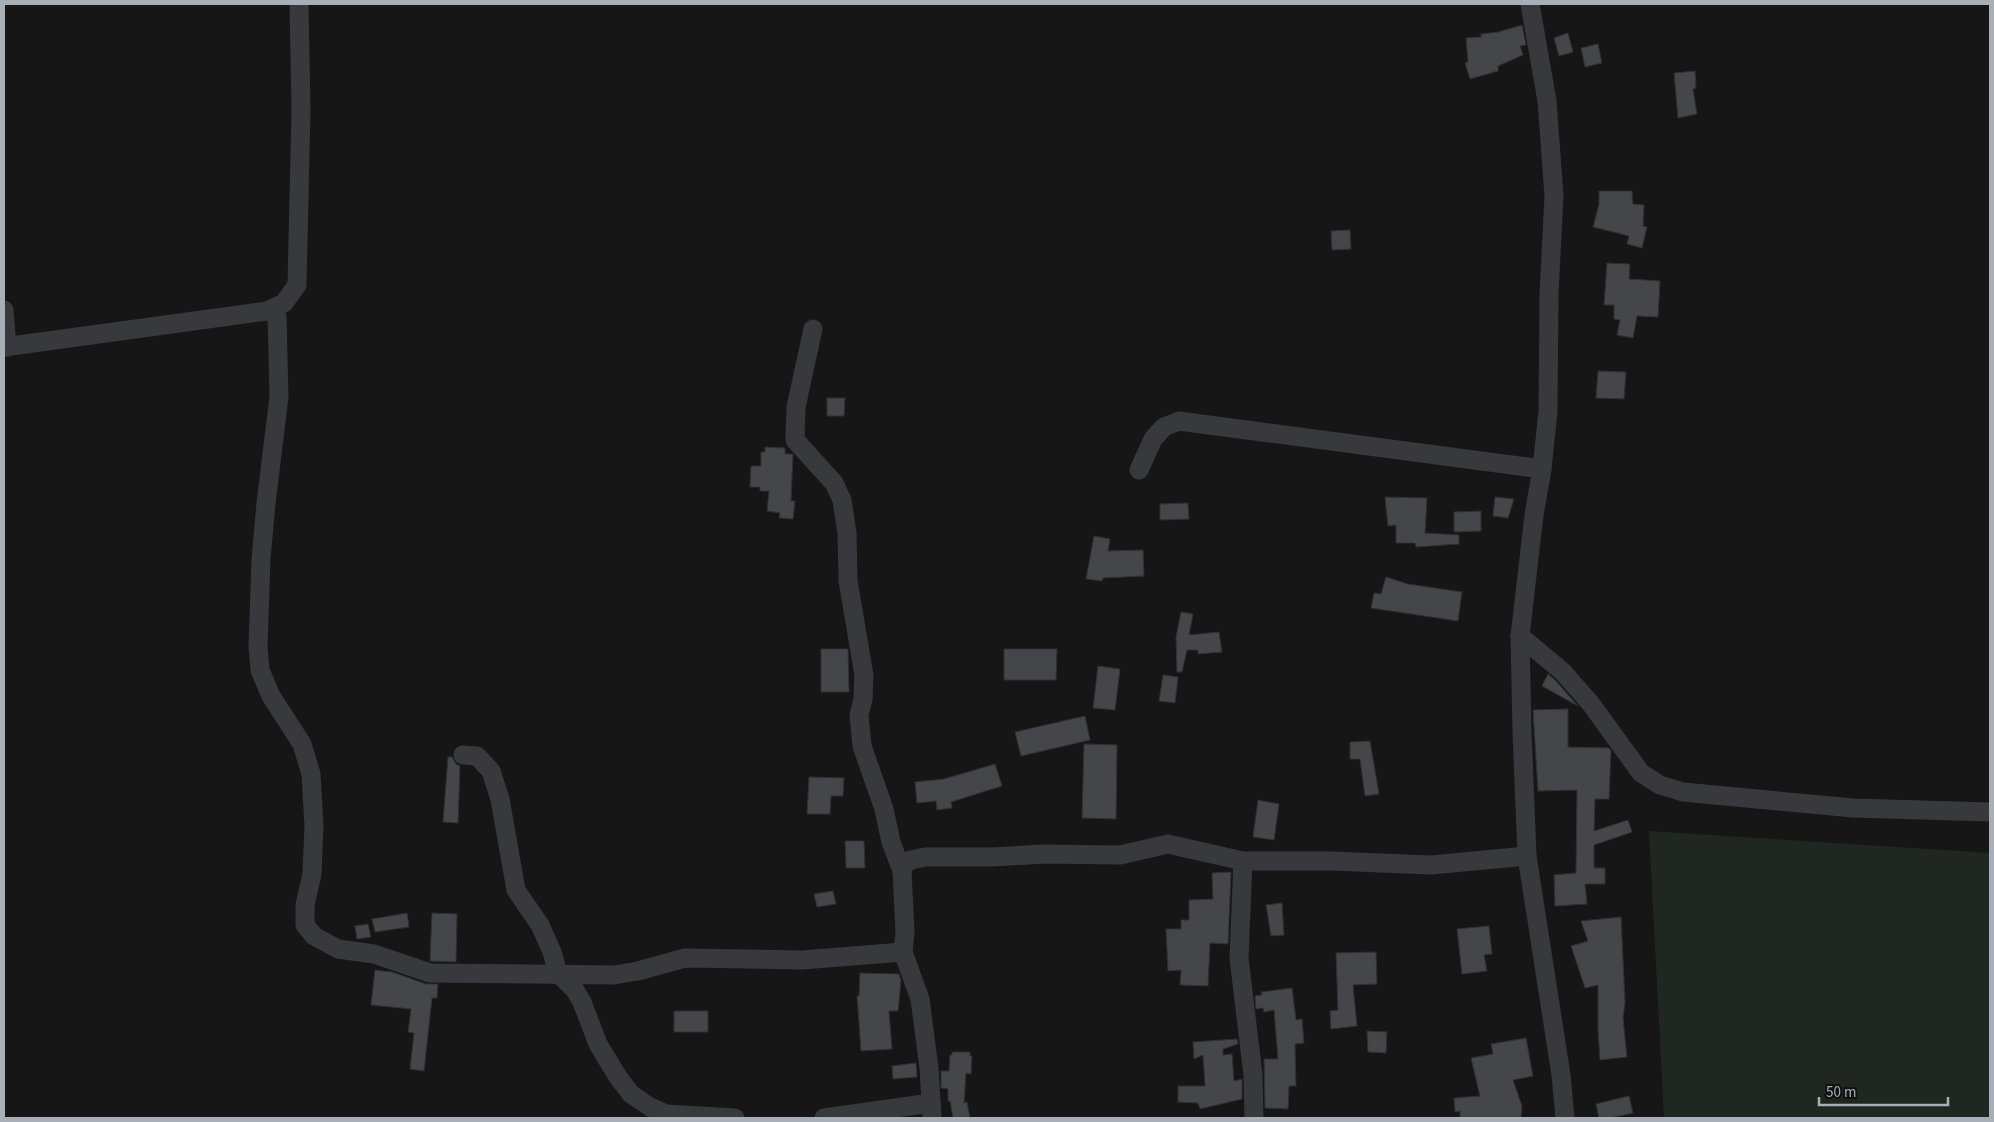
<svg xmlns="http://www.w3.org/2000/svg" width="1994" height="1122" viewBox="0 0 1994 1122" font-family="'Source Sans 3',sans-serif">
	<rect width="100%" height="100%" fill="#161617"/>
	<polygon fill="#202720" points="1649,831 1990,853 1990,1118 1664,1118"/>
	<g fill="#45464a" stroke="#303033">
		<polygon points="1522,25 1526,45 1520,46 1523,55 1498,66 1498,71 1470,79 1465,63 1468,62 1466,38 1481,37 1481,34 1498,32"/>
		<polygon points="1568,33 1573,52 1559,56 1554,38"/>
		<polygon points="1598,44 1602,63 1585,67 1581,48"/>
		<polygon points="1695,71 1696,88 1693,89 1697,114 1678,118 1674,73"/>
		<polygon points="1599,191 1632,191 1633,204 1644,205 1643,226 1647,227 1642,248 1627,244 1629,236 1593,227 1599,204"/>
		<polygon points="1350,230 1351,249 1332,250 1331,231"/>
		<polygon points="1607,263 1630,264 1629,279 1660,281 1658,317 1637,316 1633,338 1617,335 1620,320 1614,319 1614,305 1604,305"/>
		<polygon points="1598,371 1626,372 1624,399 1596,398"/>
		<polygon points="827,398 845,398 844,416 827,416"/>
		<polygon points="765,447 785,448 785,454 793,454 791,501 795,501 793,519 779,518 780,513 767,511 769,491 760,491 760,487 750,487 751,466 761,466 761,452 765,452"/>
		<polygon points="1385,497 1427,498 1425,533 1459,535 1459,544 1416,547 1415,543 1396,543 1396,525 1388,526"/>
		<polygon points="1495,497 1514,499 1508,518 1493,516"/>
		<polygon points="1188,503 1189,519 1160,520 1160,504"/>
		<polygon points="1481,511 1481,531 1454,532 1454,512"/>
		<polygon points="1094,536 1110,539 1108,551 1143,550 1144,576 1103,578 1102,581 1086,579"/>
		<polygon points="1386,577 1408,584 1462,592 1458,621 1371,608 1374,593 1381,594"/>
		<polygon points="1181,612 1193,614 1189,635 1219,632 1222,652 1198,654 1198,650 1187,650 1182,672 1177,672 1176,637"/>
		<polygon points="821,649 848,649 849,692 821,692"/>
		<polygon points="1004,649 1057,649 1056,680 1004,680"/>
		<polygon points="1098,666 1120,669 1115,710 1093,708"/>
		<polygon points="1548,674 1555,680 1578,706 1542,686"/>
		<polygon points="1163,675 1178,677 1175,703 1159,701"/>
		<polygon points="1568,709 1568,747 1609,748 1611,751 1609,799 1595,799 1594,831 1628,820 1632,832 1594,845 1594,868 1605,868 1605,884 1585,884 1587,904 1555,906 1554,875 1576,873 1577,790 1538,791 1533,710"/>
		<polygon points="1085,716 1090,740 1021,756 1015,732"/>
		<polygon points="1370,741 1379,794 1365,796 1360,759 1350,759 1350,742"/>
		<polygon points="1084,744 1117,745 1116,819 1082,818"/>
		<polygon points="448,757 452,757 456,764 460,766 458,823 443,822"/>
		<polygon points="995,764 1002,786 951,802 952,808 937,810 936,801 917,803 915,782 944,779"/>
		<polygon points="809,777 844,778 843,796 831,796 830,814 807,814"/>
		<polygon points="1258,800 1279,804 1274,840 1253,837"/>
		<polygon points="845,841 864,841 865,868 846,868"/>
		<polygon points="1231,872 1228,944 1210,943 1208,986 1180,985 1181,970 1168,971 1166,929 1181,929 1181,920 1189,920 1189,900 1213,899 1212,873"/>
		<polygon points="833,891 836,904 817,907 814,894"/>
		<polygon points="1282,903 1284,935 1271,936 1266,905"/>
		<polygon points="407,913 409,927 375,932 372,919"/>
		<polygon points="432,913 457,914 456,962 430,961"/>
		<polygon points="1621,917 1625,1002 1623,1018 1627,1057 1600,1060 1598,1030 1598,985 1585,988 1571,946 1588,941 1581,921"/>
		<polygon points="368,924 371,937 357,939 355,926"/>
		<polygon points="1489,926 1492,954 1484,955 1487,971 1462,974 1457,929"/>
		<polygon points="1376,952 1377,984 1353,985 1357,1026 1331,1029 1330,1011 1338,1010 1336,953"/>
		<polygon points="375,970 392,972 426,984 438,984 437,998 432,998 424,1071 410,1069 414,1033 408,1032 411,1009 371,1005"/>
		<polygon points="860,973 899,974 901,980 898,1011 889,1011 892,1049 861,1051 857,996 859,996"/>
		<polygon points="1292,988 1296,1020 1302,1019 1304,1043 1295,1044 1296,1086 1289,1086 1288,1109 1265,1108 1264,1059 1278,1059 1274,1010 1264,1012 1263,1008 1256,1009 1255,996 1262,995 1261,992"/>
		<rect x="674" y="1011" width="34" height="21"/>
		<polygon points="1367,1031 1387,1032 1386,1053 1368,1052"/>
		<polygon points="1526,1038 1533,1076 1513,1080 1522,1106 1521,1118 1460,1118 1460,1111 1455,1112 1454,1098 1480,1096 1471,1058 1493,1054 1491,1044"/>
		<polygon points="1237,1039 1238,1044 1223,1049 1223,1055 1232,1054 1234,1081 1242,1079 1242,1099 1200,1109 1198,1103 1178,1102 1178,1086 1205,1086 1203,1055 1194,1059 1193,1042"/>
		<polygon points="952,1052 970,1052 970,1056 972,1056 971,1074 966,1073 964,1103 967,1102 970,1118 953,1118 950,1101 948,1101 948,1089 941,1088 941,1071 949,1071 950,1055 952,1055"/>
		<polygon points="916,1063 917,1077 893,1079 892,1066"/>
		<polygon points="1629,1096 1633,1113 1610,1118 1599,1118 1596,1104"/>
	</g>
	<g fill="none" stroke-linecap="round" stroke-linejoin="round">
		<g stroke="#37393c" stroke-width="19">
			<polyline points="1530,4 1547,101 1554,196 1549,294 1548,411 1542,469 1534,515 1520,636 1522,731 1527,856 1561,1075 1565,1118"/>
			<polyline points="4,310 7,347"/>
			<polyline points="277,316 279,397 266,503 261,559 258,647 260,670 271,696 302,744 311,774 314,826 312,874 305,905 305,925 314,936 338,949 374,954 430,973 614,975 638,971 685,958 802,960 903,952"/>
			<polyline points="813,329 796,407 795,440 834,483 842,500 847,533 848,581 864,675 863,699 859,715 862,746 884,809 891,842 902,871"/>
			<polyline points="4,347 267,311 284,303 297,285 301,110 299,4"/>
			<polyline points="1139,470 1153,439 1164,427 1179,421 1542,469"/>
			<polyline points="1520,636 1563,672 1591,704 1641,773 1660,785 1683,792 1853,808 1990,812"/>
			<polyline points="463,755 477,756 491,771 500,799 516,890 540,925 552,952 558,973 575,990 582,1002 598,1044 618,1077 631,1094 650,1107 666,1114 735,1118"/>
			<polyline points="1243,861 1239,958 1253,1075 1254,1118"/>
			<polyline points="824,1118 931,1103"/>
			<polyline points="932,1118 929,1068 920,999 903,952 905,932 902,871 905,864 911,860 925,857 992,857 1044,854 1120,855 1168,844 1243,861 1331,861 1431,865 1527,856"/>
		</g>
	</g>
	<rect width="1994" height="1122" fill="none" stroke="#a9afb7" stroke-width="10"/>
	<path d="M1819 1097v8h129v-8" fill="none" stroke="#a9afb7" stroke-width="2.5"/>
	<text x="1826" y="1097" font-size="15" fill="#a9afb7" stroke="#111112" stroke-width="4" paint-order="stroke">50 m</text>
</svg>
